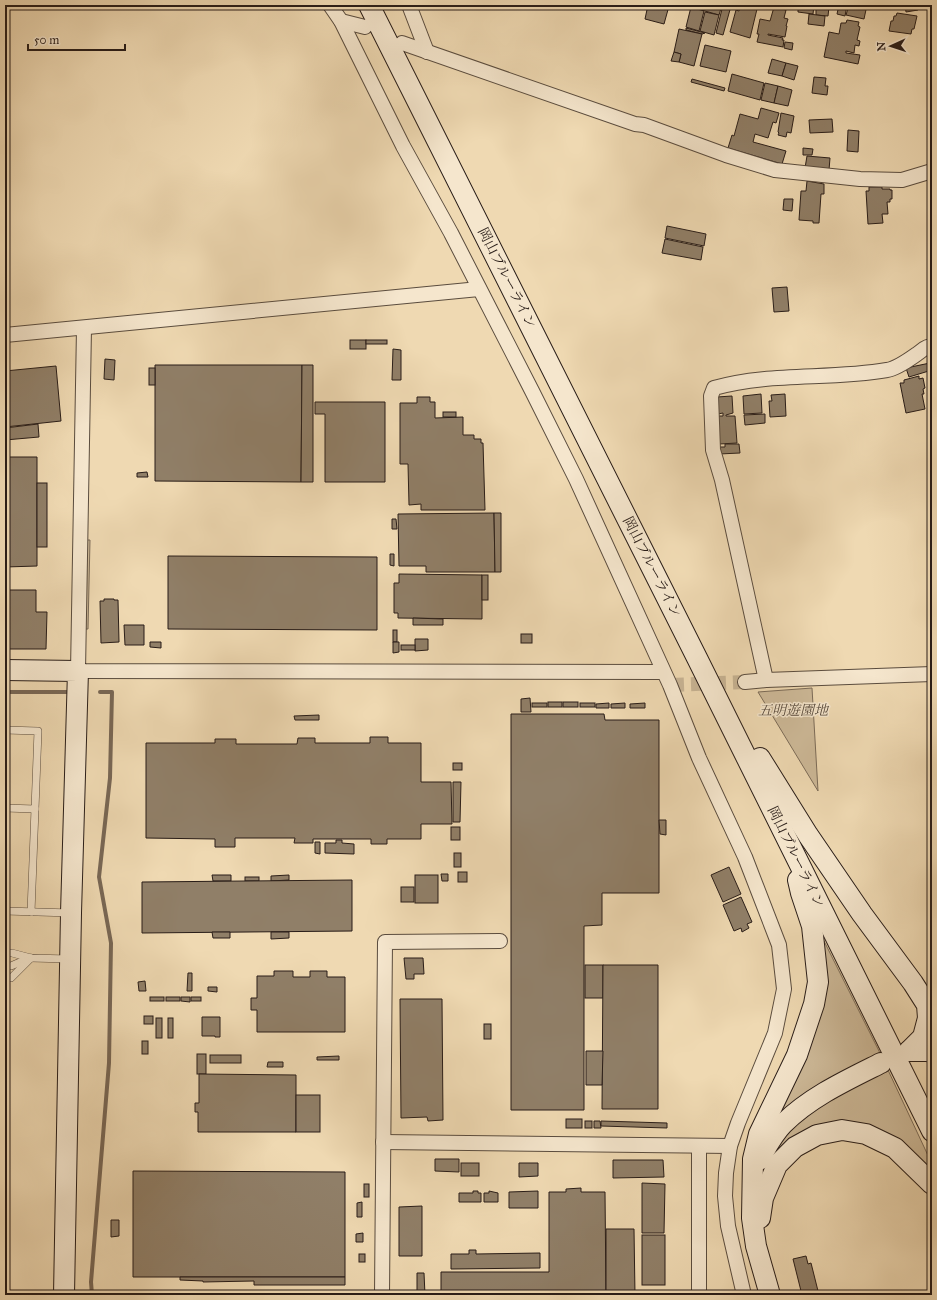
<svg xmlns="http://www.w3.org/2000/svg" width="937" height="1300" viewBox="0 0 937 1300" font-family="'IM FELL Great Primer','Noto Serif JP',serif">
	<rect width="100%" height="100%" fill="#efd9b2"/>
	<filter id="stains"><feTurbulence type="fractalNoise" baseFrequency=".005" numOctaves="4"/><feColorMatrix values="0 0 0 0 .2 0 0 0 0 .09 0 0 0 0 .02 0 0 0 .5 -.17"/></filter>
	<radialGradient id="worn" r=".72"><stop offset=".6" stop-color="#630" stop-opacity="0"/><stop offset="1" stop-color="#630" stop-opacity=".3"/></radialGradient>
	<g fill="#cdb998" stroke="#7b6b58">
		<polygon points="87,540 90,540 88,629 85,629"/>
		<polygon points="812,688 818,791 758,692"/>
		<polygon points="824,941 881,1055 775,1118 820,944"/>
		<path d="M888 1070 932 1164V1172L842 1124 772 1162 768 1158C778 1143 790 1124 806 1113 831 1096 861 1083 888 1070Z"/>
	</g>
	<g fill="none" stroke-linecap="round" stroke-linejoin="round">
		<g stroke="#786755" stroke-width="4">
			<polyline points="5,692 73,692"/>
			<polyline points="92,1295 91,1282 109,1063 111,943 99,877 110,778 112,692 100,692"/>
		</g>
	</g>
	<g fill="#907f68" stroke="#291d18">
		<polygon points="648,5 670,5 669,6 664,24 645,19"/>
		<polygon points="692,5 722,5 719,15 691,7"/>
		<polygon points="723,5 731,6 723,35 716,33"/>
		<polygon points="741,5 757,9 750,38 730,32 736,10 739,11"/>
		<polygon points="798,5 814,5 813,14 798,12"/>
		<polygon points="839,5 847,5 845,16 837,14"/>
		<polygon points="849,5 867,5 864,19 846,15"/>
		<polygon points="905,5 917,5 918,10 906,12"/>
		<polygon points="816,6 829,7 828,16 816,15"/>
		<polygon points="691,7 704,11 699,31 686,27"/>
		<polygon points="774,7 786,10 784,18 788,19 786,26 787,26 785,37 768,34 768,35 783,38 782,40 784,40 783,47 757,42 759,34 757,34 760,19 770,21"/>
		<polygon points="705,12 719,15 714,35 700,31"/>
		<polygon points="897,13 917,16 914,29 912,29 911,34 889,31 891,21 893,21 894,16 896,16"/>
		<polygon points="809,14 825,16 824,26 808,24"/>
		<polygon points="847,20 859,22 858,26 860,27 857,40 860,41 859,46 855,45 854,53 846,51 846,53 860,55 858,64 824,57 829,32 839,34 841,23 846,23"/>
		<polygon points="686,28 705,33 702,34 686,30"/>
		<polygon points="679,29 702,34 694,66 679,62 681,54 674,52"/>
		<polygon points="785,42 793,43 792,50 784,48"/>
		<polygon points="705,45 731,51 726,72 700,66"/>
		<polygon points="674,52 681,54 679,62 671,61"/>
		<polygon points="772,59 786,63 782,76 768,73"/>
		<polygon points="786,63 798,66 794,80 782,76"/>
		<polygon points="732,74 764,83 760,100 728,91"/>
		<polygon points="814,77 826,78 825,86 828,86 827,95 812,93"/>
		<polygon points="692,79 725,88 724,91 691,82"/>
		<polygon points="765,83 778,86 774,103 761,100"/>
		<polygon points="778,86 792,90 788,106 774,103"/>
		<polygon points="761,108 779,113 776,123 773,122 768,138 755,134 753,142 786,151 782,164 728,148 732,135 734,136 740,114 758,119"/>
		<polygon points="781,113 794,116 791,133 787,132 786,137 778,135 779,133 778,132"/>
		<polygon points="832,119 833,132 810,133 809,120"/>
		<polygon points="848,130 859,131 858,152 847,151"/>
		<polygon points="803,148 813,149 812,155 803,155"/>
		<polygon points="807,156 830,158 829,170 805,168"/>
		<polygon points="807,181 824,184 824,194 821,194 819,223 813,223 813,221 799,220 801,191 806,191"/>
		<polygon points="869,187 882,187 882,189 890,189 890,190 892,190 892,199 890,199 890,202 887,202 888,214 882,214 883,223 868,224 866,191 869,191"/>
		<polygon points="784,199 793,199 792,211 783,210"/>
		<polygon points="667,226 706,234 704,246 665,238"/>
		<polygon points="665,239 703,247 701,260 662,253"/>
		<polygon points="787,287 789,311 774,312 772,288"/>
		<rect x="350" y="340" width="16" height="9"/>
		<rect x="366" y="340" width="21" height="4"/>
		<polygon points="393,349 401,350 401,380 392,380"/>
		<polygon points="105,359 115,360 114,380 104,379"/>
		<polygon points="930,363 932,370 909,377 906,368"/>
		<polygon points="155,365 302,365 301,482 155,481"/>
		<polygon points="302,365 313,365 313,482 301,482"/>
		<polygon points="56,366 61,421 5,427 5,371"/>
		<rect x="149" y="368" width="6" height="17"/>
		<polygon points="919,376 919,379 923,378 925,388 923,389 924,394 922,394 925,409 906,413 900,383 904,383 904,380"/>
		<polygon points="761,394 762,413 744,414 743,396"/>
		<polygon points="785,394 786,416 770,417 769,401 772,401 771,395"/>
		<polygon points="732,396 733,413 726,415 726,416 735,416 737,443 719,444 717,416 723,416 723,413 718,414 717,397"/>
		<polygon points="417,397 430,397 430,402 435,402 435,418 463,417 463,435 474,435 474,439 481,439 481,443 483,443 485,510 421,510 421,504 409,505 408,464 400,464 400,403 417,403"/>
		<polygon points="315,402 385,402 385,482 325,482 325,414 315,414"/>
		<rect x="443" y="412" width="13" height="5"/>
		<polygon points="765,414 765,423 745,425 744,415"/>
		<polygon points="38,424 39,437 5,440 5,428"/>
		<polygon points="725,444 739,444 740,453 719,454 718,447 725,447"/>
		<polygon points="5,457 37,457 37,566 5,567"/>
		<polygon points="147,472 148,477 137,477 137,473"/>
		<rect x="37" y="483" width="10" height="64"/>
		<polygon points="494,513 495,572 426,572 426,566 399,566 398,514"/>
		<polygon points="494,513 501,513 501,572 495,572"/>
		<polygon points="392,519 396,519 397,529 392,529"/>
		<polygon points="390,554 394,554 394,566 390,565"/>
		<polygon points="168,556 377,557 377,630 168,629"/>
		<polygon points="399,574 482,575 482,619 398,618 398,613 394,613 394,583 399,583"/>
		<rect x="482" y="575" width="6" height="25"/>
		<polygon points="5,590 36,590 36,612 47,612 46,649 5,649"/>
		<polygon points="104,599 114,599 114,600 118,600 119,642 101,643 100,601 104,601"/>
		<polygon points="413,618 443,619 443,625 413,625"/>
		<polygon points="124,625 144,625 144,645 125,645"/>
		<rect x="393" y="630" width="4" height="12"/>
		<rect x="521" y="634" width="11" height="9"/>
		<polygon points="415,639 428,639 428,650 415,651"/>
		<polygon points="150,642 161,642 161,648 150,647"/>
		<polygon points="393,642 399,642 399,652 393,653"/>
		<rect x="401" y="645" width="14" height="5"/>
		<polygon points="530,698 531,712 521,712 521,699"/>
		<rect x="548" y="702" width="14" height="5"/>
		<rect x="563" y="702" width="15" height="5"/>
		<rect x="532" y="703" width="15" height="4"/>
		<rect x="580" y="703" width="15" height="4"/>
		<polygon points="609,703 609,708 596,708 596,704"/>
		<polygon points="625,703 625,708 611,708 611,704"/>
		<polygon points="645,703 645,708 630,708 630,704"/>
		<polygon points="511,714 604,714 605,720 659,720 659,893 602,893 602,925 584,926 584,1110 511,1110"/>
		<polygon points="319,715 319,720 295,720 294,716"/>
		<polygon points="370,737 388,737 388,743 421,743 421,782 451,782 452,824 421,824 421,839 387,839 387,844 371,844 371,839 313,839 313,843 294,843 295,838 235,838 235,847 215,847 215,839 146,838 146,743 215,743 215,739 236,739 236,744 297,744 298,738 315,738 315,743 370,743"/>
		<rect x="453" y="763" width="9" height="7"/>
		<polygon points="453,782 461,782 460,822 453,822"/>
		<polygon points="659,820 666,820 666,835 660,834"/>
		<rect x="451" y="827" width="9" height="13"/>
		<polygon points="336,840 342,840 342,843 354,844 354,854 325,853 325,843 336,843"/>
		<polygon points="315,842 320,842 320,854 315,853"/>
		<rect x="454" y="853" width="7" height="14"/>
		<polygon points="729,867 741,894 723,902 711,875"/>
		<rect x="458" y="872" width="9" height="10"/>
		<polygon points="441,874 448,874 448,881 442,881"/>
		<polygon points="212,875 231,875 231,881 213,881"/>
		<polygon points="289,875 289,880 271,881 271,876"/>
		<rect x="415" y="875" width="23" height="28"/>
		<rect x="245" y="877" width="14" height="4"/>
		<polygon points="352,880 352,931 142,933 142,882"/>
		<rect x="401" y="887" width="13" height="15"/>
		<polygon points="741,897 752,922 747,924 749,928 742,932 741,928 734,931 723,905"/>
		<polygon points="212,932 230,932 230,938 213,938"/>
		<polygon points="271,932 289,932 289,938 271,939"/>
		<polygon points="404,958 423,958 424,974 414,974 414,979 406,979"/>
		<rect x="585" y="965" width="18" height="33"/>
		<polygon points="603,965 658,965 658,1109 602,1109"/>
		<polygon points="274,971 293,971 293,977 310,977 310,971 327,971 327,977 345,977 345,1032 257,1032 257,1010 251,1010 251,998 257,998 257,976 274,976"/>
		<polygon points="188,973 192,973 192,991 187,991"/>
		<polygon points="145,981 146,991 139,991 138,982"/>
		<polygon points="208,987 217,987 217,992 208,991"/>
		<rect x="150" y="997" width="14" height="4"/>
		<rect x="166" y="997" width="14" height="4"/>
		<polygon points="181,997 190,997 190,1002 181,1001"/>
		<rect x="191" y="997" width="10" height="4"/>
		<polygon points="400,999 442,999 443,1120 428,1121 427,1117 401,1118"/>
		<rect x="144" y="1016" width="9" height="8"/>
		<polygon points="202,1017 220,1017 220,1037 215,1037 215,1036 202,1036"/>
		<rect x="156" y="1018" width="6" height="20"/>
		<rect x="168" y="1018" width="5" height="20"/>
		<rect x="484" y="1024" width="7" height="15"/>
		<rect x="142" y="1041" width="6" height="13"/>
		<polygon points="586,1051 603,1051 602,1085 586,1085"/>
		<rect x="197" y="1054" width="9" height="20"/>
		<rect x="210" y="1055" width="31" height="8"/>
		<polygon points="339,1056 339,1060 317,1060 317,1057"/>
		<polygon points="268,1062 283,1062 283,1067 267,1067"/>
		<polygon points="199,1074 296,1075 296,1132 198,1132 198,1112 195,1112 195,1103 199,1103"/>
		<rect x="296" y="1095" width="24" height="37"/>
		<rect x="566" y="1119" width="16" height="9"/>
		<rect x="585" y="1121" width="7" height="7"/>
		<polygon points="594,1121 600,1121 601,1128 594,1128"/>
		<polygon points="601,1121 667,1123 667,1128 601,1126"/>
		<polygon points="435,1159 459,1159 459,1172 435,1171"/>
		<polygon points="613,1160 663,1160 664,1177 613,1178"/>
		<rect x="461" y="1163" width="18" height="13"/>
		<polygon points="519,1163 538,1163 538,1176 519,1177"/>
		<polygon points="133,1171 345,1172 345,1277 133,1277"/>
		<polygon points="642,1183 665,1184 664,1233 642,1233"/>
		<rect x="364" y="1184" width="5" height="13"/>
		<polygon points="581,1188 581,1192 605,1192 606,1295 441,1295 441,1272 549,1272 549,1192 566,1192 566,1189"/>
		<polygon points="473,1191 478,1191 478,1193 481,1193 481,1202 459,1202 459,1193 473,1193"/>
		<polygon points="489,1191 498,1193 498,1202 484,1202 484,1193 489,1193"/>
		<polygon points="538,1191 538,1208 509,1208 509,1192"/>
		<polygon points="362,1202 362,1217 357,1217 357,1203"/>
		<polygon points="422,1206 422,1256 399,1256 399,1207"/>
		<polygon points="111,1220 119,1220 119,1236 111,1237"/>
		<polygon points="606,1229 634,1229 635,1295 606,1295"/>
		<polygon points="363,1233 363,1242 356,1242 356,1234"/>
		<rect x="642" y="1235" width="23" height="50"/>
		<polygon points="469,1250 476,1250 476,1254 540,1253 540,1268 451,1269 451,1254 469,1254"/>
		<rect x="359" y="1254" width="6" height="8"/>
		<polygon points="806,1256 808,1264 811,1263 819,1295 802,1295 793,1259"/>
		<polygon points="417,1273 424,1273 425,1295 417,1295"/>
		<polygon points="180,1277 345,1277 345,1285 254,1285 254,1281 203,1282 203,1281 180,1280"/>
	</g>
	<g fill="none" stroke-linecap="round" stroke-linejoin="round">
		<polyline stroke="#c7b393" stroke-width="14" stroke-dasharray="14 7" stroke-linecap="butt" points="670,685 745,682"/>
		<g stroke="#5a4c3e" stroke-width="8">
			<g id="lane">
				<polyline points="5,730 38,731 35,809 5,808"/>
				<polyline points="5,911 71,913"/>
				<polyline points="31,912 35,809"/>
				<polyline points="5,953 12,953 31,958 68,959"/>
				<polyline points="5,966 11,966 27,959"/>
				<polyline points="5,978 11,978 31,958"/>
			</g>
		</g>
		<g stroke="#5a4c3e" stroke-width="16">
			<g id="street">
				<polyline points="330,5 341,21 403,146 451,233 532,391 576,479 670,685 699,758 745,857 779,945 784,989 775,1033 738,1123 730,1146 726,1173 725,1196 728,1226 744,1295"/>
				<polyline points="409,5 427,52"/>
				<polyline points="341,21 365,27"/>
				<polyline points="402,43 635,124 644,125 726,155 775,170 860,179 902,180 932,171"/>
				<polyline points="84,328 78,671 663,672"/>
				<polyline points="5,335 479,289"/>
				<path d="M766 680 722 480 713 450 711 396 714 388C770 372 830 380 887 370 895 369 910 359 917 354 922 351 925 346 932 346"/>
				<polyline points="745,682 766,680 932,674"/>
				<polyline points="383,1142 730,1146"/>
				<polyline points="382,1295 385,942 500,941"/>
				<polyline points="699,1295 699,1146"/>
			</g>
		</g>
		<g stroke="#291d18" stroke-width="22">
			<g id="secondary">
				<polyline points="369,5 697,658 932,1131"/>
				<polyline points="5,670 78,671 71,913 64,1295"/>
				<polyline points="760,758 808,835 862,914 913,983 927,1005 928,1018 923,1037 909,1051"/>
				<polyline points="909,1051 926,1051 932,1052"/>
				<path d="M759 1160C766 1148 773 1134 783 1124 810 1097 847 1080 881 1063"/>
				<polyline points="760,1218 763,1198 777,1165 795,1147 817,1135 842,1130 866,1134 895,1148 932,1184"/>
				<polyline points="770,1295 756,1246 752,1218 753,1159 759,1134 797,1055 814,1004 818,982 812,926 801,893 798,880"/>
			</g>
		</g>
		<use href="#lane" stroke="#f5e6cd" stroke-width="7"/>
		<use href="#street" stroke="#f5e6cd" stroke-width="14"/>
		<use href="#secondary" stroke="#f5e6cd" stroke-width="20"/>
	</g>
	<g text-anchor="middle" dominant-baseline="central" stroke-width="3" stroke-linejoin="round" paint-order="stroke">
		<g font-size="14" fill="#291d18" stroke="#f5e6cd">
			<text transform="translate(507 278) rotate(63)">岡山ブルーライン</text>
			<text transform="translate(652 567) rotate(63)">岡山ブルーライン</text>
			<text transform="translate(796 857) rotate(64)">岡山ブルーライン</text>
		</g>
		<g font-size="14" font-style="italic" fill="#5a4c3e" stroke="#f5e6cd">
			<text x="793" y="710">五明遊園地</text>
		</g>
	</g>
	<rect width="937" height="1300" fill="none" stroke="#efd9b2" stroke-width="20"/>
	<rect x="6" y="6" width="925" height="1288" fill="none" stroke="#291d18" stroke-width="2"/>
	<rect x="10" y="10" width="917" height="1280" fill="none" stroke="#291d18"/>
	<g transform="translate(891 46) rotate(267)" stroke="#f5e6cd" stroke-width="3" paint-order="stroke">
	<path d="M0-3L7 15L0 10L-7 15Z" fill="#291d18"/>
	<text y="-6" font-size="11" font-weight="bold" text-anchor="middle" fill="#291d18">N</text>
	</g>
	<path d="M28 44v6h97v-6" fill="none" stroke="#291d18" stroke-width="2"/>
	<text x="34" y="44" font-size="12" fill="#291d18" stroke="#f5e6cd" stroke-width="3" paint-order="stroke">50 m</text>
	<rect width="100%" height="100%" filter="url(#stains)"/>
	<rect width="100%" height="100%" fill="url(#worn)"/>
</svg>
